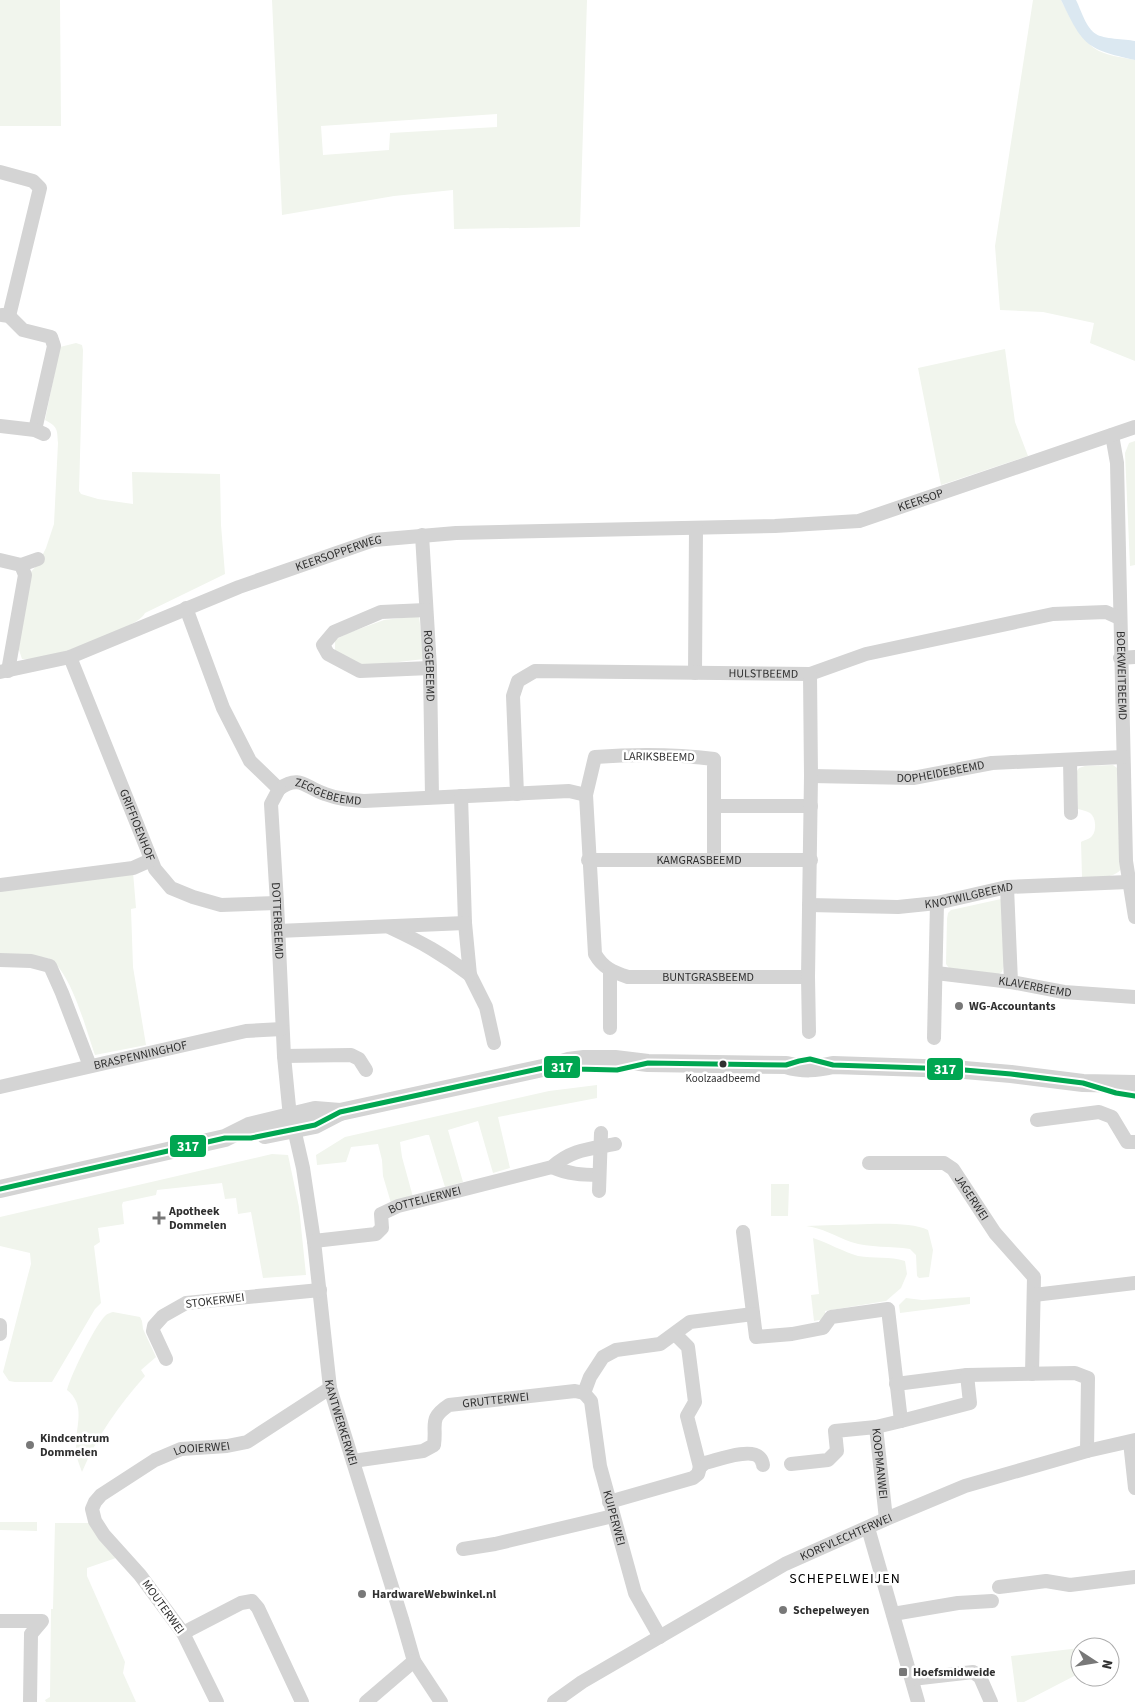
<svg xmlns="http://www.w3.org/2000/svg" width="1135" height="1702" viewBox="0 0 1135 1702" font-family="'Source Sans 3',sans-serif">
	<rect width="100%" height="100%" fill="#fff"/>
	<g fill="#f1f5ed" fill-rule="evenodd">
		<polygon points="0,0 60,0 61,126 0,126"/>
		<path d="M272 0H587L580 227 454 229 453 190 394 196 282 215ZM497 114V127L390 133 389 150 323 155 321 126Z"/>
		<path d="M1033 0H1061C1066 11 1085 42 1094 48 1105 56 1122 57 1135 60V361L1090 343 1094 323 1043 312 1000 310 995 246Z"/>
		<path d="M76 343 82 345 83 350 79 491 81 494 98 499 133 504 132 472 220 474 221 525 225 574 145 613C137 628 72 650 53 655 44 658 32 659 22 659L17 644 30 573 38 564 46 548 54 524 58 443C57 429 58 427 45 420L60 347Z"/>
		<polygon points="1005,349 1015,422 1028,456 941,485 918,368"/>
		<polygon points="1135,441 1135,565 1130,566 1125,453 1129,443"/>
		<polygon points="419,616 424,659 364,666 335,652 335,640 348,633 384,620"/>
		<path d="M1113 765 1117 768 1121 869C1113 880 1094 877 1082 877L1081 842C1084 840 1090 839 1092 836 1097 831 1096 817 1090 813 1087 811 1082 810 1078 809L1077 771 1079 768 1085 766Z"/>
		<path d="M133 872 136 908 131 909 133 967 146 1045 95 1055C86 1030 71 970 48 958L0 954V890Z"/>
		<polygon points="1001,899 1004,965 1002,972 997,975 949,968 946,964 947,919 948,913 951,910"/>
		<polygon points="597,1085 597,1098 498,1117 510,1168 493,1173 478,1121 448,1130 463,1182 445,1187 429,1135 426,1135 400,1142 402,1157 413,1197 391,1203 383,1176 382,1160 378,1144 351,1147 346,1162 317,1165 316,1155 345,1137 549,1091"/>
		<polygon points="272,1154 288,1155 299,1207 306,1275 263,1278 251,1212 238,1214 236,1198 225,1199 222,1183 157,1190 156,1195 123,1202 122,1205 124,1224 98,1228 100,1242 94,1246 101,1303 95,1309 52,1382 15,1382 9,1381 3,1372 28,1275 31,1264 30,1253 0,1246 0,1217"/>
		<polygon points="771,1184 789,1184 788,1216 771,1216"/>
		<path d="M834 1225C858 1225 908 1220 928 1230L933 1250 929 1277 919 1278 917 1276 916 1255 910 1249C891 1246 870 1248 851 1242 835 1236 822 1228 806 1226Z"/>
		<path d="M813 1238C828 1243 844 1252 858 1256 874 1259 890 1256 905 1261L907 1274 901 1288 886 1301 825 1311V1319L814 1321 811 1295 819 1294Z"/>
		<polygon points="970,1297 970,1304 900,1313 899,1305 906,1298 922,1300"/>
		<path d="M113 1312 140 1317 142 1321 143 1329 156 1357 141 1370 145 1376C119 1405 97 1436 82 1472 79 1463 75 1455 76 1445 76 1425 86 1405 67 1390 71 1375 95 1325 106 1315 109 1313 110 1313 113 1312Z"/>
		<polygon points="0,1522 37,1522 37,1531 0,1530"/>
		<polygon points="55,1523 90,1523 116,1558 87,1568 87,1576 125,1662 123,1673 136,1702 46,1702 45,1700 50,1697 51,1609 53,1609"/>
		<polygon points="1080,1648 1080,1673 1024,1702 1017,1702 1011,1656"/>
	</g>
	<path fill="#dbe8f1" d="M1061 0H1076C1081 10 1086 28 1096 34 1103 39 1125 39 1135 41V60C1085 49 1083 45 1061 0Z"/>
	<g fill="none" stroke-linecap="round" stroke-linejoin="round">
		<g stroke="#d4d4d4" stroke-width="14">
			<polyline points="0,172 33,181 40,188 9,316"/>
			<polyline points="2,315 9,316 23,330 51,337 54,346 35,430"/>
			<polyline points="0,426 35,430 44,434"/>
			<path id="s1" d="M1112 435 1117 463 1126 861 1135 917"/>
			<path id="s2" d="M422 535 430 668 432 797"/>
			<polyline points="0,560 21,565 25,575 8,671"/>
			<polyline points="21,565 38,559"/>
			<path id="s3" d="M186 608 223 708 250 761 279 789C300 774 306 788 325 794 338 799 350 800 364 801L569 791 586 795"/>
			<polyline points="426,610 381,612 334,632 323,645 328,654 360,671 430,668"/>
			<path id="s4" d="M70 657 155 869 171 888 193 897 221 905 277 903"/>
			<polyline points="1120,658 1135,657"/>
			<path id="s5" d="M0 672 70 657 239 587 374 540 456 533 775 526 859 521 1135 427"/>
			<polyline points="695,673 696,528"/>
			<polyline points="1070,760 1071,813"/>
			<path id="s6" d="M811 776 913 778 992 763 1123 757"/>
			<path id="s7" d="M279 789 271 804 277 903 284 1056 289 1107 303 1168 314 1241 330 1388 402 1619 414 1661 441 1702"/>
			<path id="s8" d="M517 794 513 696 518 681 535 671 810 674 866 654 1053 614 1106 612 1119 618"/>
			<polyline points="461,796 465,923 470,975 486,1007 494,1043"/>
			<polyline points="714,806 811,806"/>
			<path id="s9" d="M714 859V759C675 754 634 754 595 757L586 795 595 954C603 968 613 972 628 977H808"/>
			<path id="s10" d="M588 860H811"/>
			<polyline points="0,885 133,868 151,860"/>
			<polyline points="1007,887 1011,982"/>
			<path id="s11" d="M809 905 898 907 937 903 1007 887 1128 882"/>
			<path d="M391 928C421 942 443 954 470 975"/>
			<polyline points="278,931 465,923"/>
			<polyline points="0,960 31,961 50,966 62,993 90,1066"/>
			<polyline points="610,971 610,1028"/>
			<path id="s12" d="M936 973 1011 982 1064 992 1135 997"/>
			<polyline points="809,1032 808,977 811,776 810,674"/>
			<polyline points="934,1038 937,903"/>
			<polyline points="284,1056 351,1055 359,1059 366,1070"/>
			<path id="s13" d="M0 1087 246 1031 282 1029"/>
			<polyline points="1037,1120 1099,1112 1112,1117 1127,1142 1135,1142"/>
			<path id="s14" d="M869 1163H944L953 1169 995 1233 1034 1277 1032 1374"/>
			<path d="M552 1167C568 1174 582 1175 599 1175"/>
			<polyline points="599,1191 601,1133"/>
			<polyline points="743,1232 756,1337 792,1334 823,1328 831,1317 888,1309 901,1421 876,1427"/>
			<path id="s15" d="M314 1241 376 1234 382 1228 381 1214 398 1206 552 1167C572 1149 590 1149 615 1144"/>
			<polyline points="1034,1295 1135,1283"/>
			<polyline points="0,1325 0,1334"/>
			<path d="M675 1334 688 1347 695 1402 687 1416 700 1467 705 1463C718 1460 751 1447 760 1458 761 1458 763 1464 763 1465"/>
			<polyline points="166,1359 153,1331 154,1326 163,1316 186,1303 320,1290"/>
			<polyline points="896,1384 967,1375 1075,1373 1088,1378 1087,1451"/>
			<path id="s16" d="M584 1393 591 1401 600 1466 635 1593 660 1637"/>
			<polyline points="584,1393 590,1377 603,1357 616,1350 660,1344 690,1322 753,1314"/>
			<polyline points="901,1421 970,1403 967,1375"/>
			<polyline points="1130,1442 1135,1488"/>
			<path id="s17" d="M353 1461 423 1451 434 1445C437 1424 428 1419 449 1405L575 1391 584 1393"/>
			<path id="s18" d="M791 1464 828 1460 837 1451 835 1431 876 1427 886 1519"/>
			<polyline points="609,1502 693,1478 698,1474 700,1467"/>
			<polyline points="868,1528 918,1702"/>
			<polyline points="463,1549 495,1544 613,1516"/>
			<polyline points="999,1587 1046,1581 1070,1585 1135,1577"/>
			<polyline points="893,1614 958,1603 992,1601"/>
			<polyline points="0,1621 42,1621 31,1634 30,1702"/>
			<polyline points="183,1633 241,1603 252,1601 258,1608 302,1702"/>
			<polyline points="912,1679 973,1672 980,1677 991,1702"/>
			<path id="s19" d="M217 1702 183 1633 140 1575 104 1535 95 1521 92 1509 95 1502 101 1495 155 1460 181 1449 227 1446 247 1442 330 1388"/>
			<polyline points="366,1702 414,1661"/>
			<path id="s20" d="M554 1702 582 1682 785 1564 886 1519 965 1486 1087 1451 1135 1440"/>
		</g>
		<g stroke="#d4d4d4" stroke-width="18">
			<polyline points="265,1135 315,1125 340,1112"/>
			<path d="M0 1189 225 1138 249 1126 315 1110 340 1112 552 1066 568 1061 584 1059H615L648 1063 786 1065C803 1070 816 1069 833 1065L953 1069 1011 1074 1083 1083 1135 1084"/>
		</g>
		<g stroke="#fff" stroke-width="9">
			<polyline id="bus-1" points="0,1189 225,1138 251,1138 315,1125 340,1112 552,1066 575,1069 617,1070 648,1063 786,1065 799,1061 810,1059 833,1065 953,1069 1011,1074 1083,1083 1116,1093 1135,1096"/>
		</g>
		<use href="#bus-1" stroke="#00a651" stroke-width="5"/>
	</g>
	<g fill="#787878" stroke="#fff" stroke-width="2">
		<circle cx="959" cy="1006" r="5"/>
		<path d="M156.5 1210.5h5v5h5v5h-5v5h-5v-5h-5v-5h5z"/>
		<circle cx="30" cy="1445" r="5"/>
		<circle cx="362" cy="1594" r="5"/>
		<circle cx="783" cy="1610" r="5"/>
		<rect x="898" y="1667" width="10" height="10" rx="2.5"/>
	</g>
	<circle fill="#303030" stroke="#fff" stroke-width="2" cx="723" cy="1064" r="4.5"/>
	<g text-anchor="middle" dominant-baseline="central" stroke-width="5" stroke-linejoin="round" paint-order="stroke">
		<g font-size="11" fill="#303030" stroke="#fff">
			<text x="723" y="1078">Koolzaadbeemd</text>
		</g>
		<g font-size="12" fill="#303030" stroke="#fff">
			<text stroke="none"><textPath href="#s5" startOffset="948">KEERSOP</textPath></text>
			<text stroke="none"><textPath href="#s5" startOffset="360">KEERSOPPERWEG</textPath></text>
			<text stroke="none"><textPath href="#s2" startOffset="131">ROGGEBEEMD</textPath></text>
			<text stroke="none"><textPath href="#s8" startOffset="362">HULSTBEEMD</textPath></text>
			<text stroke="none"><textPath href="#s1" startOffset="241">BOEKWEITBEEMD</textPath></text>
			<text transform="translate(659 757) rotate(1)">LARIKSBEEMD</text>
			<text stroke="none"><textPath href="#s6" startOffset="130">DOPHEIDEBEEMD</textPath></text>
			<text stroke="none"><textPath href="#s3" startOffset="259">ZEGGEBEEMD</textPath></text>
			<text stroke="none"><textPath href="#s4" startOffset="181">GRIFFIOENHOF</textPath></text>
			<text stroke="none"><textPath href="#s10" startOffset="111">KAMGRASBEEMD</textPath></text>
			<text stroke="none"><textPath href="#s11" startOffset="161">KNOTWILGBEEMD</textPath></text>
			<text stroke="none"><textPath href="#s7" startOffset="134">DOTTERBEEMD</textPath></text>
			<text stroke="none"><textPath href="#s9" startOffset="539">BUNTGRASBEEMD</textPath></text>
			<text stroke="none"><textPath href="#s12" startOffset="100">KLAVERBEEMD</textPath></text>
			<text stroke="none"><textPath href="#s13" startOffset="144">BRASPENNINGHOF</textPath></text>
			<text stroke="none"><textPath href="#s14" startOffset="120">JAGERWEI</textPath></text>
			<text stroke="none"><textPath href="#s15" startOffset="131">BOTTELIERWEI</textPath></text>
			<text transform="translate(215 1301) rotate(-7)">STOKERWEI</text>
			<text stroke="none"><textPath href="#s17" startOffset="176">GRUTTERWEI</textPath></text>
			<text stroke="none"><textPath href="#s7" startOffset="641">KANTWERKERWEI</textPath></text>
			<text stroke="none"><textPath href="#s19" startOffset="362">LOOIERWEI</textPath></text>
			<text stroke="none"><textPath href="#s18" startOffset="148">KOOPMANWEI</textPath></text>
			<text stroke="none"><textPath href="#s16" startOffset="130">KUIPERWEI</textPath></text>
			<text stroke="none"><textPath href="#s20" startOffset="336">KORFVLECHTERWEI</textPath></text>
			<text transform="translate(163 1607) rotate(54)">MOUTERWEI</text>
		</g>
		<g font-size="12" font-weight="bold" fill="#303030" stroke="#fff" text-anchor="start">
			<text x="969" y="1006">WG-Accountants</text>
			<text x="169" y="1211">Apotheek<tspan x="169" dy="14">Dommelen</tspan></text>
			<text x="40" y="1438">Kindcentrum<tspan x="40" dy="14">Dommelen</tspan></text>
			<text x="372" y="1594">HardwareWebwinkel.nl</text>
			<text x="793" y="1610">Schepelweyen</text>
			<text x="913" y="1672">Hoefsmidweide</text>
		</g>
		<g font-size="14" letter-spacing="1" fill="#000" stroke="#fff">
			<text x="845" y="1579">SCHEPELWEIJEN</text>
		</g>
	</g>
	<g stroke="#fff" stroke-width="2">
		<rect x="543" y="1055" width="38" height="24" rx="5" fill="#00a651"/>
		<rect x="926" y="1057" width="38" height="24" rx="5" fill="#00a651"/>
		<rect x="169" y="1134" width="38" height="24" rx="5" fill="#00a651"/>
	</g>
	<g font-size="14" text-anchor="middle" font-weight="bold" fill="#fff">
		<text x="562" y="1072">317</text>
		<text x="945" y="1074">317</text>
		<text x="188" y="1151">317</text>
	</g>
	<g transform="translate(1095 1662) rotate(102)"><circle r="24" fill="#ffffff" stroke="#acacac"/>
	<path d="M0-4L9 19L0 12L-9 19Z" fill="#787878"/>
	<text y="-8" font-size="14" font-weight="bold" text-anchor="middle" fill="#303030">N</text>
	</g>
</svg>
